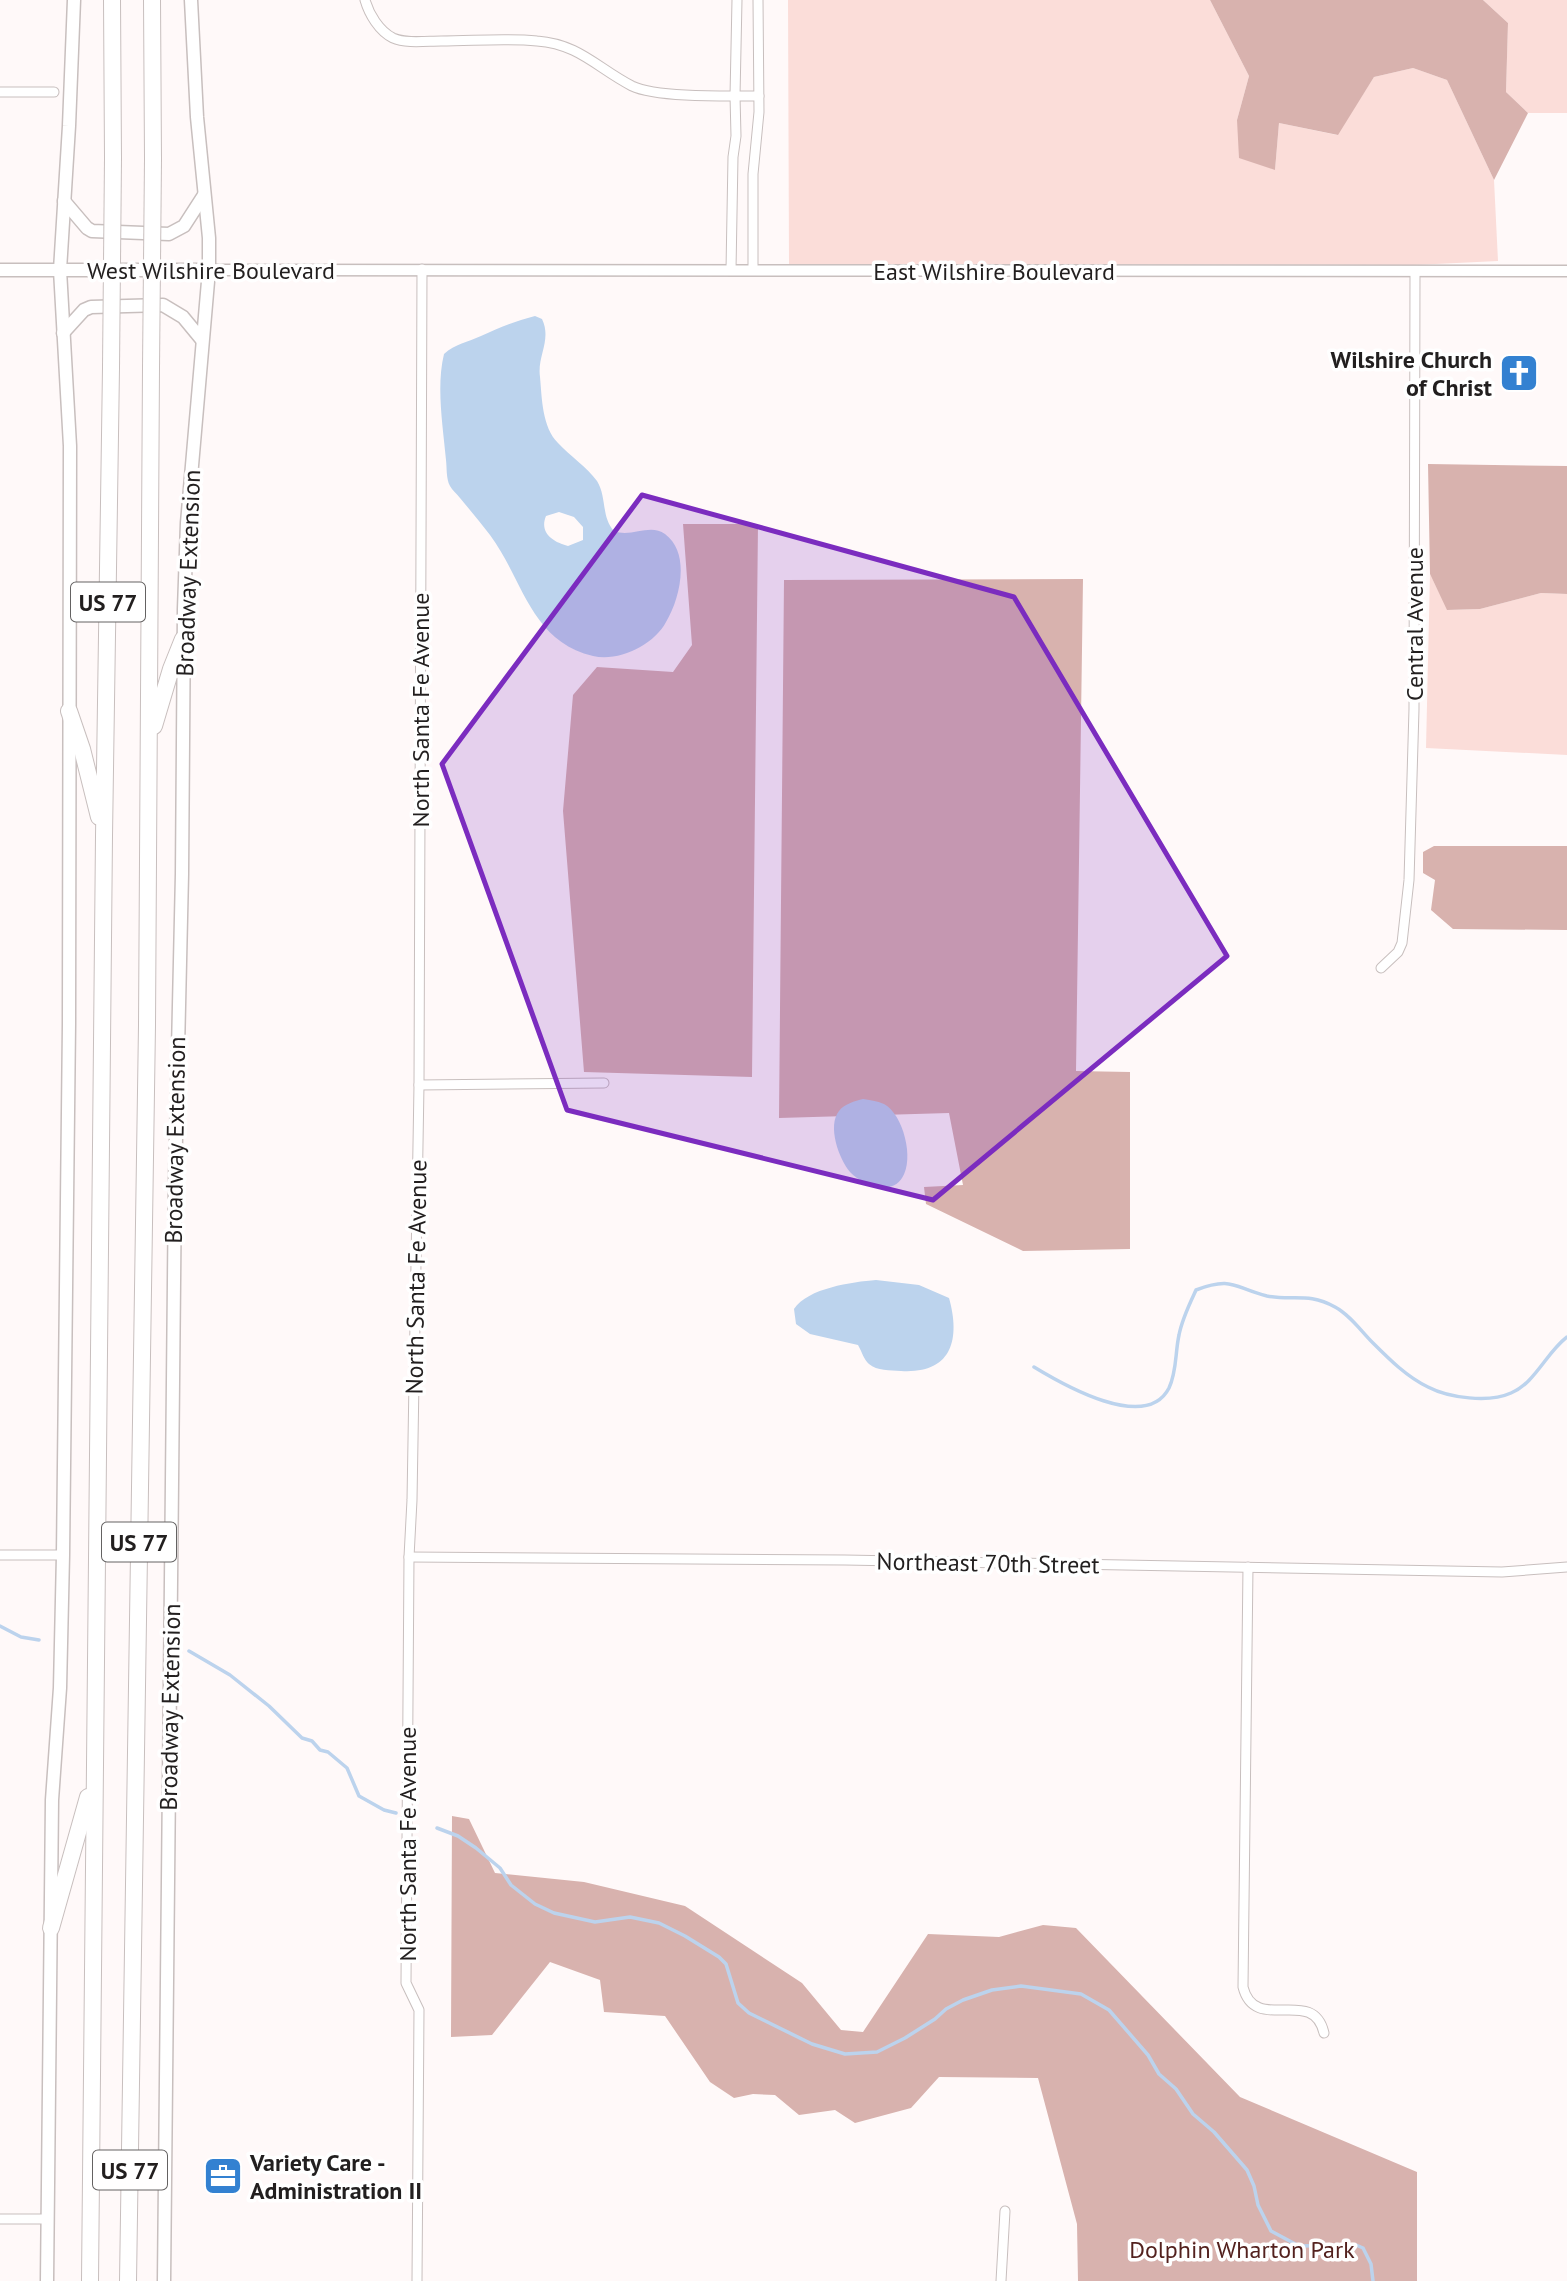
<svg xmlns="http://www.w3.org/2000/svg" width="1567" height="2281" viewBox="0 0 1567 2281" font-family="'PT Sans',sans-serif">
	<rect width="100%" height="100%" fill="#fff9f9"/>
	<g fill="#fbddd9">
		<polygon points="788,0 1210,0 1249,76 1237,120 1275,170 1279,123 1337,135 1374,77 1413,68 1447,80 1494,180 1498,261 1415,265 789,264"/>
		<polygon points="1483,0 1567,0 1567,113 1528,113 1506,92 1508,23"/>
		<polygon points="1430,574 1448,610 1480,609 1541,593 1567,594 1567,755 1426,748"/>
	</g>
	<g fill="#d8b2ae">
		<polygon points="1210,0 1483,0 1508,23 1506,92 1528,113 1494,180 1447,80 1413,68 1374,77 1338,135 1279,123 1275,170 1239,158 1237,120 1249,76"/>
		<polygon points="1428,464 1567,466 1567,594 1541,593 1480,609 1447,610 1430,574"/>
		<polygon points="683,524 758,524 752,1077 584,1072 563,811 573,695 597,667 673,672 692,645"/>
		<polygon points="1083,579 1076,1071 1130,1072 1130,1249 1023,1251 926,1204 924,1187 963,1185 949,1113 779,1118 784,580"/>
		<polygon points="1434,846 1567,846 1567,930 1453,929 1431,910 1435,880 1423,873 1423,852"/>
		<polygon points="452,1816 469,1819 495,1873 584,1882 685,1906 802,1983 841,2030 863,2032 928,1934 999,1937 1043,1925 1076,1928 1240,2097 1417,2172 1417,2281 1078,2281 1077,2224 1038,2078 939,2077 911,2108 855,2123 835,2110 799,2115 775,2095 753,2094 734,2098 710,2082 665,2016 604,2012 600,1980 550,1962 492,2035 451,2037"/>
	</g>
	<g fill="#bcd3ed" fill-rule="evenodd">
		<path d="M535 316 542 319C552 340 537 356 540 377 542 398 542 427 558 443 570 456 587 467 597 481 607 497 601 517 614 531 631 538 650 523 665 534 691 553 680 599 666 622 654 645 619 662 593 656 530 641 523 579 490 535 480 522 470 510 460 498 457 494 452 490 450 486 446 479 447 468 446 460 443 426 436 387 444 354 455 344 468 342 481 336 499 328 515 321 535 316ZM559 512 574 517 583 527V540L568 546C553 542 539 533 546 516Z"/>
		<path d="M863 1099C869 1100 877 1101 884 1104 903 1114 915 1159 902 1178 891 1196 862 1185 850 1172 839 1159 827 1126 839 1111 844 1104 855 1101 863 1099Z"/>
		<path d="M876 1280 919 1285 949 1298C961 1341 951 1374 901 1371 890 1370 877 1371 869 1364 864 1360 862 1352 858 1345L810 1334 796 1324 794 1309C808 1288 852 1282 876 1280Z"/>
	</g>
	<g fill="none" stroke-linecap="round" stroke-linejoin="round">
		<g stroke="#bcd3ed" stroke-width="3.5">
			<path d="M1034 1367C1062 1384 1146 1433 1169 1388 1177 1371 1175 1353 1179 1335 1182 1319 1189 1305 1196 1290 1233 1276 1234 1288 1267 1296 1293 1301 1308 1292 1335 1307 1350 1315 1361 1331 1373 1343 1389 1359 1407 1377 1428 1387 1449 1398 1489 1403 1511 1393 1535 1383 1546 1353 1567 1337"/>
			<polyline points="0,1626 21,1637 39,1640"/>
			<polyline points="189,1651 230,1675 269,1706 302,1738 312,1741 320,1750 328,1752 347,1768 359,1796 384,1810 396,1813"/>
			<polyline points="437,1828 458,1836 476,1848 500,1868 511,1885 535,1904 554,1913 595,1922 630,1917 659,1923 685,1936 719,1957 726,1964 738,2003 749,2013 812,2044 845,2054 877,2052 905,2038 935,2019 946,2009 963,2000 992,1990 1021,1986 1081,1994 1109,2010 1148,2055 1159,2074 1176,2089 1193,2114 1214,2132 1247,2170 1254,2186 1258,2205 1271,2231 1299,2246 1356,2245 1363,2248 1371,2264 1373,2281"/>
		</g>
		<g stroke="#c8bfbe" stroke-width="11">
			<g id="minor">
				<path d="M365 0C369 14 379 31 393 38 406 44 427 41 441 41 473 41 505 38 537 41 579 44 597 68 632 86 657 98 729 96 759 96"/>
				<polyline points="0,92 54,92"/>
				<polyline points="731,270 733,157 736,136 735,96 737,0"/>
				<polyline points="753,270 753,174 759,112 758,0"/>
				<polyline points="1381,968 1398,952 1402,943 1409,880 1414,709 1415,272"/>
				<polyline points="419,1085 604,1083"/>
				<polyline points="0,1555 63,1555"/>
				<polyline points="409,1557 845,1560 1502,1572 1567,1567"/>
				<path d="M1248 1567 1243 1987C1255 2035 1313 1985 1324 2033"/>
				<polyline points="0,2219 48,2219"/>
				<polyline points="417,2281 419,2010 406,1983 409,1557 412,1500 419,1085 422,269"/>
				<polyline points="1001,2281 1005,2211"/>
			</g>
		</g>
		<g stroke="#c8bfbe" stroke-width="13">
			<polyline id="tertiary" points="209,270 1567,271"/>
		</g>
		<g stroke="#c8bfbe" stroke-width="15">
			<g id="secondary">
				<polyline points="64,201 87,228 92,231 169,234 184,226 204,195"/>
				<polyline points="0,270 209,270"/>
				<polyline points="63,333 84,310 91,307 163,305 183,317 202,340"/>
				<polyline points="47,2281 52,1800 60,1688 63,1555 69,1024 70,446 60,270 69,126 74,0"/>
				<polyline points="164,2281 175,1181 182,874 184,609 187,523 209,270 209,238 197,117 191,0"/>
			</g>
		</g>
		<g stroke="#c8bfbe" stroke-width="18">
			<g id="motorway">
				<polyline points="112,0 113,158"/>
				<polyline points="152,0 153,159"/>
				<polyline points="69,711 82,749 99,817"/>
				<polyline points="154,726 171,669 183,639"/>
				<polyline points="51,1928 88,1797"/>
				<polyline points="90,2281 104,836 111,368"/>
				<polyline points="128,2281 147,1025 151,368"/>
			</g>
		</g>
		<use href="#minor" stroke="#fff" stroke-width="9"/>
		<use href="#tertiary" stroke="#fff" stroke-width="10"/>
		<use href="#secondary" stroke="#fff" stroke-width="12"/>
		<use href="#motorway" stroke="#fff" stroke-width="16"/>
		<g stroke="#c8bfbe" stroke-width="18" stroke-linecap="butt">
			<g id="motorway-bridge">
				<polyline points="111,368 113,158"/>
				<polyline points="151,368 153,159"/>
			</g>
		</g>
		<use href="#motorway-bridge" stroke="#fff" stroke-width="16"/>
	</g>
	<path fill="#7b2cbf" fill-opacity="0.2" stroke="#7b2cbf" stroke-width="5" stroke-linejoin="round" d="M642 495 1014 597 1227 956 933 1200 567 1110 442 764Z"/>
	<defs>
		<g id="church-square" transform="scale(2.0125)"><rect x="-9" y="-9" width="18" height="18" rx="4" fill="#3381d1" stroke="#fff"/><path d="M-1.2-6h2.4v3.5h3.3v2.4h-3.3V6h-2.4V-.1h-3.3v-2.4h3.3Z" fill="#fff"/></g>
		<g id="office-square" transform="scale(2.0125)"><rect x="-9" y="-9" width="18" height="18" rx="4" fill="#3381d1" stroke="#fff"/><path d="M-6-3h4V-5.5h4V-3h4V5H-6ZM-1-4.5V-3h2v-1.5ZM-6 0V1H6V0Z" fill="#fff"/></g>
	</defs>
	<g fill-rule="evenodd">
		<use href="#church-square" x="1519" y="373"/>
		<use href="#office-square" x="223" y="2176"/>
	</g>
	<g text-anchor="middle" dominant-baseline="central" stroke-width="7" stroke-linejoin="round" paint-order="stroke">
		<g fill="#fff" stroke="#646262" stroke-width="2">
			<rect x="71" y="582.5" width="74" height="39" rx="5"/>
			<rect x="102" y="1522.5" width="74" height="39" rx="5"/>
			<rect x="93" y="2150.5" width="74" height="39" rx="5"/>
		</g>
		<g font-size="23" font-weight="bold" fill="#221f1f">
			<text x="108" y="602">US 77</text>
			<text x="139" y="1542">US 77</text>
			<text x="130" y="2170">US 77</text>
		</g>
		<g font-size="24" fill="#221f1f" stroke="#fff">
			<text x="211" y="270">West Wilshire Boulevard</text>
			<text x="994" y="271">East Wilshire Boulevard</text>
			<text transform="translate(188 573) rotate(-88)">Broadway Extension</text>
			<text transform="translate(1414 624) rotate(-90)">Central Avenue</text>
			<text transform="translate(420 710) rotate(-90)">North Santa Fe Avenue</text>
			<text transform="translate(175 1140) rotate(-89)">Broadway Extension</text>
			<text transform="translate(416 1277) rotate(-89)">North Santa Fe Avenue</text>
			<text transform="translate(988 1563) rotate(1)">Northeast 70th Street</text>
			<text transform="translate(170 1707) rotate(-89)">Broadway Extension</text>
			<text transform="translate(407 1844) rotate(-90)">North Santa Fe Avenue</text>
		</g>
		<g font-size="24" font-weight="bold" fill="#221f1f" stroke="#fff" text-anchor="end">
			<text x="1492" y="359">Wilshire Church<tspan x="1492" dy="28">of Christ</tspan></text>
			<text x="250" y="2162" text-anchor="start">Variety Care -<tspan x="250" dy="28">Administration II</tspan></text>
		</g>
		<g font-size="24" fill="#53211e" stroke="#fff">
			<text x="1242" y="2249">Dolphin Wharton Park</text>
		</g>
	</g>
</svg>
